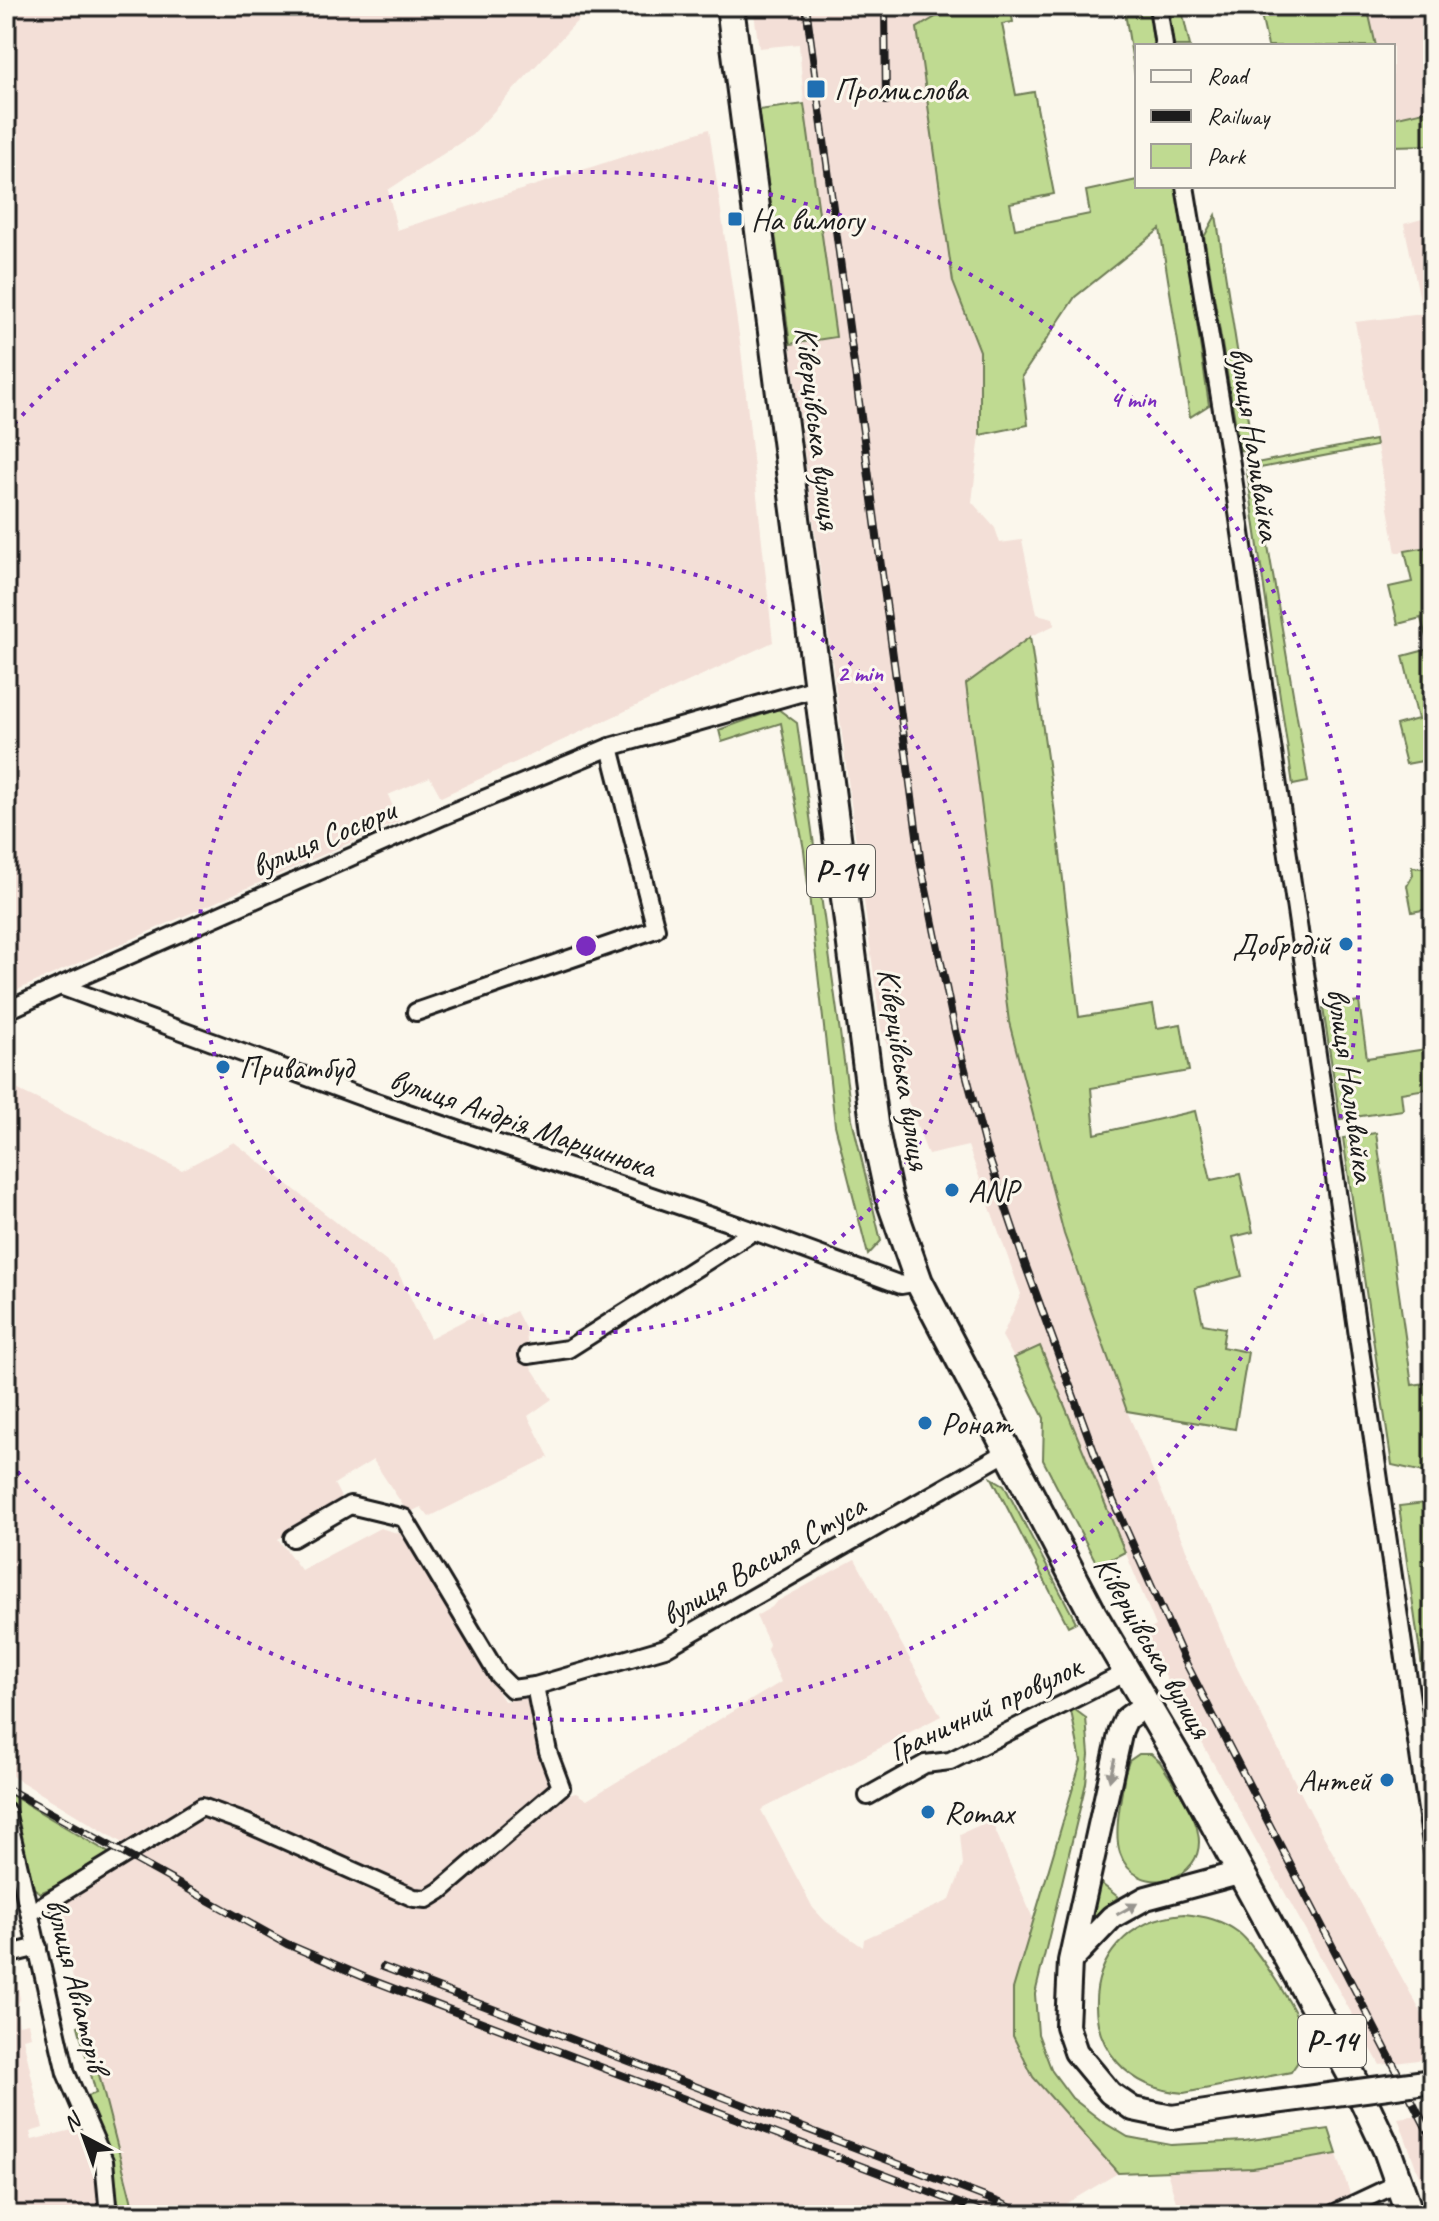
<svg xmlns="http://www.w3.org/2000/svg" width="1439" height="2221" viewBox="0 0 1439 2221" font-family="Caveat,sans-serif">
	<rect width="100%" height="100%" fill="#fbf7ec"/>
	<filter id="ink" filterUnits="userSpaceOnUse"><feTurbulence type="fractalNoise" baseFrequency=".0125" numOctaves="2"/><feDisplacementMap in="SourceGraphic" scale="16" xChannelSelector="R" yChannelSelector="G"/><feConvolveMatrix kernelMatrix="1 2 1 2 8 2 1 2 1" color-interpolation-filters="sRGB"/></filter>
	<g filter="url(#ink)">
		<g fill="#f3dfd7">
			<polygon points="6,6 591,6 472,135 388,190 397,230 709,129 741,349 773,642 441,797 430,777 388,795 399,821 6,995"/>
			<polygon points="753,6 938,6 939,15 917,29 953,282 980,351 980,435 972,502 995,528 1000,543 1022,540 1037,614 1053,618 1055,625 1029,637 966,684 1009,1022 1064,1234 1127,1411 1235,1664 1312,1815 1433,2034 1433,2058 1380,2065 1142,1634 1156,1626 1040,1346 1014,1358 1002,1336 1021,1294 968,1146 928,1155 881,1029 790,344 836,337 804,104 799,44 759,48"/>
			<polygon points="1367,6 1433,6 1433,109 1393,118 1393,46 1376,46"/>
			<polygon points="1433,216 1433,546 1396,553 1355,322 1423,314 1404,224"/>
			<polygon points="6,1084 182,1170 234,1142 397,1270 430,1338 465,1320 481,1314 488,1326 516,1311 526,1330 529,1364 552,1399 528,1416 549,1457 429,1517 421,1507 408,1513 373,1460 334,1484 344,1503 278,1539 301,1570 380,1528 401,1534 504,1701 529,1698 541,1751 553,1780 551,1788 428,1892 418,1893 204,1800 146,1839 124,1844 12,1776 6,1754"/>
			<polygon points="855,1559 941,1716 761,1810 813,1908 826,1922 863,1947 864,1939 950,1900 963,1865 960,1834 991,1820 1034,1921 1013,1989 1033,2077 1118,2173 1052,2212 1055,2215 135,2215 55,1910 182,1825 207,1816 245,1828 428,1910 557,1798 576,1793 587,1800 781,1682 767,1650 769,1644 756,1616 772,1607 776,1602"/>
			<polygon points="13,1960 20,1999 16,2009 19,2025 28,2023 31,2036 23,2038 43,2128 30,2132 32,2140 84,2127 98,2163 102,2208 87,2215 6,2215 6,1961"/>
			<polygon points="1433,2113 1433,2214 1398,2118"/>
			<polygon points="1337,2154 1351,2197 1313,2215 1180,2215 1167,2172 1253,2168"/>
		</g>
		<g fill="#bfda91" stroke="#6e7b56" stroke-width="2">
			<polygon points="980,6 1010,6 1013,22 1002,24 1016,95 1034,92 1054,194 1010,203 1015,229 1090,214 1086,191 1137,180 1137,186 1177,186 1209,405 1190,417 1160,229 1075,297 1022,376 1028,425 980,435 980,351 953,282 917,28 939,15"/>
			<polygon points="1124,6 1151,6 1157,46 1137,46 1137,88"/>
			<polygon points="1164,6 1181,6 1190,46 1170,46"/>
			<polygon points="1259,6 1367,6 1376,46 1268,46"/>
			<polygon points="804,104 836,337 790,344 758,110"/>
			<polygon points="1433,109 1433,145 1393,146 1393,118"/>
			<polygon points="1216,215 1253,452 1240,450 1204,237"/>
			<polygon points="1375,440 1376,446 1255,469 1308,782 1293,785 1246,465"/>
			<polygon points="1433,546 1433,759 1406,764 1396,725 1418,719 1403,656 1429,649 1421,618 1398,624 1389,587 1412,582 1405,551"/>
			<polygon points="1030,637 1057,828 1079,1017 1153,1005 1157,1028 1181,1024 1189,1071 1091,1088 1095,1134 1195,1111 1211,1180 1240,1174 1253,1232 1233,1237 1242,1276 1195,1288 1203,1324 1225,1328 1222,1347 1248,1352 1235,1429 1127,1411 1064,1234 1009,1022 966,684"/>
			<polygon points="778,709 797,723 852,1119 881,1241 868,1255 835,1125 804,850 781,723 722,742 719,730"/>
			<polygon points="1412,867 1433,869 1433,908 1412,912 1407,886 1413,875"/>
			<polygon points="1359,1002 1367,1058 1433,1048 1433,1088 1401,1093 1403,1110 1340,1119 1323,1008"/>
			<polygon points="1376,1133 1412,1385 1433,1382 1433,1474 1392,1465 1343,1138"/>
			<polygon points="1040,1346 1125,1552 1098,1566 1043,1460 1044,1418 1014,1358"/>
			<polygon points="992,1478 1004,1485 1076,1622 1068,1626"/>
			<polygon points="1433,1502 1433,1744 1399,1506"/>
			<polygon points="1070,1706 1086,1718 1089,1755 1086,1783 1035,1994 1038,2034 1052,2071 1072,2098 1103,2122 1128,2137 1171,2145 1244,2141 1329,2129 1337,2154 1253,2168 1118,2173 1033,2077 1013,2036 1013,1989 1081,1761"/>
			<path d="M1139 1754H1151L1160 1762C1171 1781 1195 1811 1198 1833 1208 1882 1135 1900 1120 1853 1113 1832 1122 1794 1125 1773L1129 1761Z"/>
			<polygon points="6,1792 114,1856 89,1871 40,1893 30,1885"/>
			<polygon points="1098,1881 1118,1897 1088,1923"/>
			<path d="M1184 1914C1204 1916 1222 1920 1238 1932 1255 1945 1303 2017 1304 2038 1305 2051 1299 2062 1291 2072L1184 2093C1066 2084 1067 1923 1184 1914Z"/>
			<path d="M86 2024 135 2215H115C116 2167 101 2140 81 2098L96 2093 78 2026Z"/>
		</g>
		<g fill="none" stroke-linecap="round" stroke-linejoin="round">
			<g stroke="#1c1c1c" stroke-width="22">
				<g id="minor">
					<polyline points="1158,6 1164,46"/>
					<polyline points="1185,186 1231,464 1433,1851"/>
					<polyline points="60,986 443,816 610,747 817,688"/>
					<polyline points="6,1011 60,986 370,1100 754,1231 901,1285 919,1282"/>
					<polyline points="416,1012 656,929 610,747"/>
					<polyline points="528,1355 568,1349 754,1231"/>
					<polyline points="293,1538 350,1505 404,1518 498,1675 512,1689 535,1686"/>
					<polyline points="868,1796 925,1764 950,1761 1127,1672"/>
					<polyline points="6,1811 66,2073 104,2161 109,2215"/>
					<polyline points="30,1913 202,1807 246,1823 414,1898 427,1899 440,1891 561,1787 548,1752 535,1686 665,1648 1007,1452"/>
					<polyline points="6,1955 38,1947"/>
					<polyline points="1331,2215 1399,2183"/>
				</g>
			</g>
			<g stroke="#1c1c1c" stroke-width="28">
				<g id="secondary">
					<polyline points="1146,1704 1126,1719 1121,1730 1070,1961 1067,2026 1076,2052 1110,2093 1133,2109 1172,2117 1246,2106"/>
					<polyline points="1071,1960 1112,1917 1146,1898 1239,1873"/>
				</g>
			</g>
			<g stroke="#1c1c1c" stroke-width="32">
				<polyline id="primary" points="730,6 875,1131 889,1197 919,1282 1093,1614 1182,1765 1353,2078 1387,2150 1410,2215"/>
			</g>
			<use href="#minor" stroke="#fbf7ec" stroke-width="16"/>
			<use href="#secondary" stroke="#fbf7ec" stroke-width="22"/>
			<use href="#primary" stroke="#fbf7ec" stroke-width="26"/>
			<g stroke="#1c1c1c" stroke-width="8">
				<g id="rail">
					<polyline points="806,6 921,865 955,1031 985,1146 1025,1264 1107,1487 1185,1661 1433,2141"/>
					<polyline points="885,6 886,101"/>
					<polyline points="6,1788 287,1944 366,1978 990,2215"/>
					<polyline points="383,1967 1003,2204 1025,2215"/>
				</g>
			</g>
			<use href="#rail" stroke="#fbf7ec" stroke-width="5" stroke-dasharray="15" stroke-linecap="butt"/>
			<g stroke="#1c1c1c" stroke-width="28" stroke-linecap="butt">
				<polyline id="secondary-bridge" points="1246,2106 1433,2081"/>
			</g>
			<use href="#secondary-bridge" stroke="#fbf7ec" stroke-width="22"/>
		</g>
		<defs><path id="oneway-solid" d="M-6-.8H1V-3.2L6.5 0L1 3.2V.8H-6Z" transform="scale(2)"/></defs>
		<g fill="#97948e">
			<use href="#oneway-solid" transform="translate(1112 1770) rotate(103)"/>
			<use href="#oneway-solid" transform="translate(1127 1909) rotate(-29)"/>
		</g>
	</g>
	<g fill="none" stroke="#7b2cbf" stroke-width="4" stroke-dasharray="4 8">
		<circle cx="586" cy="946" r="387"/>
		<path d="M6 433A774 774 0 1 1 6 1459"/>
	</g>
	<g fill="#1f6fb2" stroke="#fbf7ec" stroke-width="3">
		<rect x="806" y="79" width="20" height="20" rx="4"/>
		<rect x="727" y="211" width="16" height="16" rx="4"/>
		<circle cx="1346" cy="944" r="8"/>
		<circle cx="223" cy="1067" r="8"/>
		<circle cx="952" cy="1190" r="8"/>
		<circle cx="925" cy="1423" r="8"/>
		<circle cx="1387" cy="1780" r="8"/>
		<circle cx="928" cy="1812" r="8"/>
	</g>
	<g text-anchor="middle" dominant-baseline="central" stroke-width="6" stroke-linejoin="round" paint-order="stroke">
		<g fill="#fbf7ec" stroke="#5f5e5a" stroke-width="2">
			<rect x="807" y="845" width="68" height="52" rx="6"/>
			<rect x="1298" y="2015" width="68" height="52" rx="6"/>
		</g>
		<g font-size="30" font-weight="bold" fill="#1c1c1c">
			<text x="841" y="871">Р-14</text>
			<text x="1332" y="2041">Р-14</text>
		</g>
		<g font-size="32" fill="#1c1c1c" stroke="#fbf7ec" text-anchor="start">
			<text x="834" y="89">Промислова</text>
			<text x="751" y="219">На вимогу</text>
			<text x="1330" y="944" text-anchor="end">Добродій</text>
			<text x="239" y="1067">Приватбуд</text>
			<text x="968" y="1190">ANP</text>
			<text x="941" y="1423">Ронат</text>
			<text x="1371" y="1780" text-anchor="end">Антей</text>
			<text x="944" y="1812">Romax</text>
		</g>
		<g font-size="32" fill="#1c1c1c" stroke="#fbf7ec">
			<text transform="translate(818 428) rotate(83)">Ківерцівська вулиця</text>
			<text transform="translate(1255 444) rotate(81)">вулиця Наливайка</text>
			<text transform="translate(323 838) rotate(-23)">вулиця Сосюри</text>
			<text transform="translate(904 1069) rotate(81)">Ківерцівська вулиця</text>
			<text transform="translate(1351 1085) rotate(82)">вулиця Наливайка</text>
			<text transform="translate(523 1123) rotate(19)">вулиця Андрія Марцинюка</text>
			<text transform="translate(763 1560) rotate(-30)">вулиця Василя Стуса</text>
			<text transform="translate(1153 1647) rotate(60)">Ківерцівська вулиця</text>
			<text transform="translate(985 1708) rotate(-25)">Граничний провулок</text>
			<text transform="translate(77 1985) rotate(76)">вулиця Авіаторів</text>
		</g>
	</g>
	<circle cx="586" cy="946" r="12" fill="#7b2cbf" stroke="#fbf7ec" stroke-width="4"/>
	<g font-size="24" text-anchor="middle" font-weight="bold" fill="#7b2cbf" stroke="#fbf7ec" stroke-width="6" stroke-linejoin="round" paint-order="stroke">
		<text x="1133" y="407">4 min</text>
		<text x="860" y="681">2 min</text>
	</g>
	<rect width="1439" height="2221" fill="none" stroke="#fbf7ec" stroke-width="32"/>
	<rect x="16" y="16" width="1407" height="2189" fill="none" stroke="#1c1c1c" stroke-width="3" filter="url(#ink)"/>
	<rect x="1135" y="44" width="260" height="144" fill="#fbf7ec" stroke="#a29f99" stroke-width="2"/>
	<rect x="1151" y="70" width="40" height="12" fill="#fbf7ec" stroke="#a29f99" stroke-width="2"/>
	<text x="1207" y="84" font-size="24" fill="#1c1c1c">Road</text>
	<rect x="1151" y="110" width="40" height="12" fill="#1c1c1c" stroke="#a29f99" stroke-width="2"/>
	<text x="1207" y="124" font-size="24" fill="#1c1c1c">Railway</text>
	<rect x="1151" y="144" width="40" height="24" fill="#bfda91" stroke="#a29f99" stroke-width="2"/>
	<text x="1207" y="164" font-size="24" fill="#1c1c1c">Park</text>
	<g transform="translate(84 2137) rotate(319)" stroke="#fbf7ec" stroke-width="6" paint-order="stroke">
	<path d="M0-6L14 30L0 20L-14 30Z" fill="#1c1c1c"/>
	<text y="-12" font-size="22" font-weight="bold" text-anchor="middle" fill="#1c1c1c">N</text>
	</g>
</svg>
